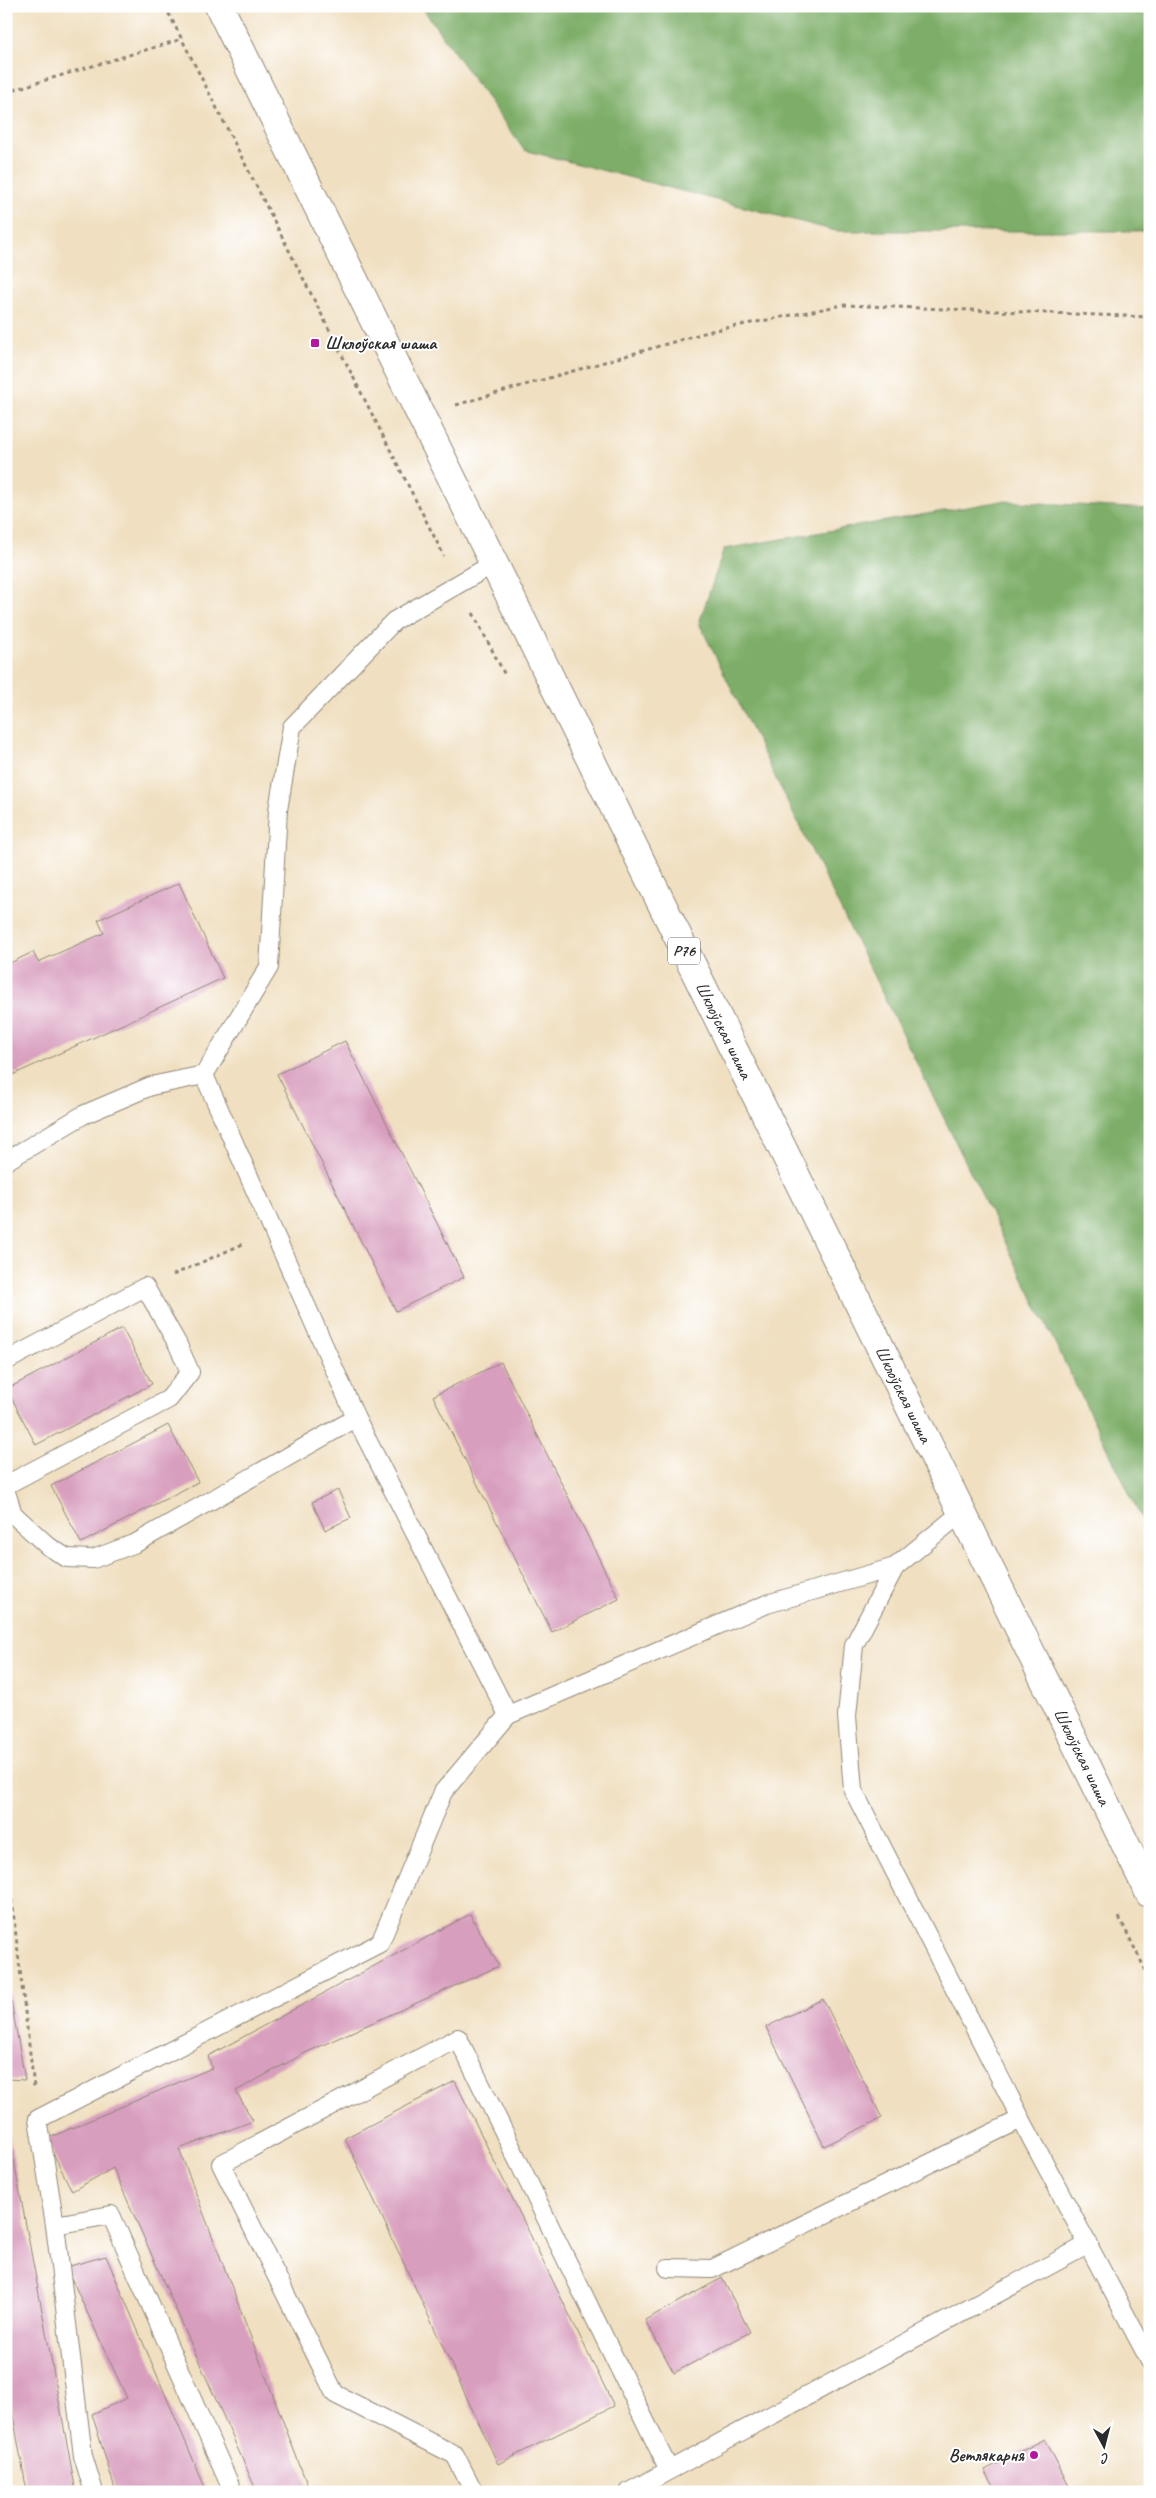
<svg xmlns="http://www.w3.org/2000/svg" width="1156" height="2498" viewBox="0 0 1156 2498" font-family="Caveat,sans-serif">
	<rect width="100%" height="100%" fill="#fff"/>
	<filter id="ink" filterUnits="userSpaceOnUse"><feTurbulence type="fractalNoise" baseFrequency=".02" numOctaves="2"/><feDisplacementMap in="SourceGraphic" scale="10" xChannelSelector="R" yChannelSelector="G"/><feConvolveMatrix kernelMatrix="1 2 1 2 8 2 1 2 1" color-interpolation-filters="sRGB"/></filter>
	<filter id="wash" filterUnits="userSpaceOnUse"><feTurbulence type="fractalNoise" baseFrequency=".0096" numOctaves="4" result="noise"/><feDisplacementMap in="SourceGraphic" scale="20" xChannelSelector="R" yChannelSelector="G"/><feGaussianBlur stdDeviation="1.12" result="paint"/><feColorMatrix in="noise" values="0 0 0 0 0 0 0 0 0 0 0 0 0 0 0 0 0 1.4 0 .05"/><feComposite in="paint" operator="in"/></filter>
	<g filter="url(#wash)">
		<rect width="100%" height="100%" fill="#f0dfc0"/>
		<g fill="#7dad68" stroke="#546c4a">
			<polygon points="421,6 1150,6 1150,231 836,231 524,150"/>
			<polygon points="1002,501 1150,509 1150,1535 699,623 724,549"/>
		</g>
		<g id="blocks">
			<g fill="#d89ebe">
				<polygon points="179,883 223,978 6,1078 6,965 33,952 38,962 104,933 98,920"/>
				<polygon points="345,1041 464,1277 396,1311 277,1074"/>
				<polygon points="122,1328 152,1384 36,1445 7,1389"/>
				<polygon points="501,1362 619,1599 552,1632 433,1396"/>
				<polygon points="168,1425 198,1482 81,1543 51,1486"/>
				<polygon points="338,1490 351,1518 325,1530 312,1502"/>
				<polygon points="470,1914 499,1966 307,2052 236,2091 253,2121 179,2149 310,2492 257,2492 113,2168 72,2191 46,2139 212,2068 208,2056"/>
				<polygon points="6,1978 7,1978 25,2080 6,2079"/>
				<polygon points="823,1999 882,2118 824,2146 766,2027"/>
				<polygon points="455,2081 614,2406 498,2464 345,2138"/>
				<polygon points="6,2124 7,2124 76,2492 27,2492 6,2377"/>
				<polygon points="106,2256 207,2492 116,2492 92,2414 127,2398 66,2267"/>
				<polygon points="722,2278 750,2332 674,2373 645,2320"/>
				<polygon points="1045,2439 1072,2492 997,2492 985,2470"/>
			</g>
		</g>
	</g>
	<g filter="url(#ink)">
		<use href="#blocks" fill-opacity="0" stroke="#8e8576" stroke-width="1"/>
		<g fill="none" stroke-linecap="round" stroke-linejoin="round">
			<g stroke="#8e8576" stroke-width="20">
				<g id="service">
					<polyline points="204,1075 356,1418 508,1715 767,1604 895,1567 961,1513"/>
					<polyline points="6,1161 83,1115 151,1086 204,1075 269,967 278,810 292,727 394,621 493,564"/>
					<polyline points="6,1361 145,1287 177,1343 190,1372 169,1399 6,1485"/>
					<polyline points="6,1492 13,1514 48,1546 67,1558 93,1559 136,1543 356,1418"/>
					<polyline points="895,1567 854,1645 847,1716 853,1790 1021,2119 1150,2361"/>
					<polyline points="55,2225 111,2215 233,2492"/>
					<polyline points="668,2268 712,2269 1021,2119"/>
					<polyline points="94,2492 83,2456 55,2225 38,2119 380,1943 443,1792 508,1715"/>
					<polyline points="474,2492 455,2455 335,2394 221,2164 458,2038 669,2470"/>
					<polyline points="629,2492 1089,2244"/>
				</g>
			</g>
			<g stroke="#8e8576" stroke-width="30">
				<g id="primary">
					<path id="s1" d="M219 6 1150 1894"/>
				</g>
			</g>
			<g stroke="#8e8576" stroke-width="3" stroke-dasharray="4 4" stroke-linecap="butt">
				<polyline points="165,6 444,556"/>
				<polyline points="6,92 182,39"/>
				<polyline points="456,405 711,331 843,305 1150,317"/>
				<polyline points="473,613 506,677"/>
				<polyline points="173,1275 245,1243"/>
				<polyline points="6,1852 34,2087"/>
				<polyline points="1119,1917 1150,1979"/>
			</g>
			<use href="#service" stroke="#fff" stroke-width="18"/>
			<use href="#primary" stroke="#fff" stroke-width="28"/>
		</g>
	</g>
	<g fill="#b5179e" stroke="#fff" stroke-width="2">
		<rect x="310" y="338" width="10" height="10" rx="2.5"/>
		<circle cx="1034" cy="2455" r="5"/>
	</g>
	<g text-anchor="middle" dominant-baseline="central" stroke-width="4" stroke-linejoin="round" paint-order="stroke">
		<rect fill="#fff" stroke="#6b6b6b" stroke-width="1" x="668" y="937.5" width="32" height="27" rx="4"/>
		<g font-size="16" font-weight="bold" fill="#2b2b2b">
			<text x="684" y="951">Р76</text>
		</g>
		<g font-size="18" font-weight="bold" fill="#2b2b2b" stroke="#fff" text-anchor="start">
			<text x="325" y="343">Шклоўская шаша</text>
			<text x="1024" y="2455" text-anchor="end">Ветлякарня</text>
		</g>
		<g font-size="18" fill="#2b2b2b" stroke="#fff">
			<text stroke="none"><textPath href="#s1" startOffset="1142">Шклоўская шаша</textPath></text>
			<text stroke="none"><textPath href="#s1" startOffset="1548">Шклоўская шаша</textPath></text>
			<text stroke="none"><textPath href="#s1" startOffset="1952">Шклоўская шаша</textPath></text>
		</g>
	</g>
	<rect width="1156" height="2498" fill="none" stroke="#fff" stroke-width="25"/>
	<g transform="translate(1104 2446) rotate(173)" stroke="#ffffff" stroke-width="4" paint-order="stroke">
	<path d="M0-4L9 19L0 12L-9 19Z" fill="#2b2b2b"/>
	<text y="-8" font-size="14" font-weight="bold" text-anchor="middle" fill="#2b2b2b">С</text>
	</g>
</svg>
